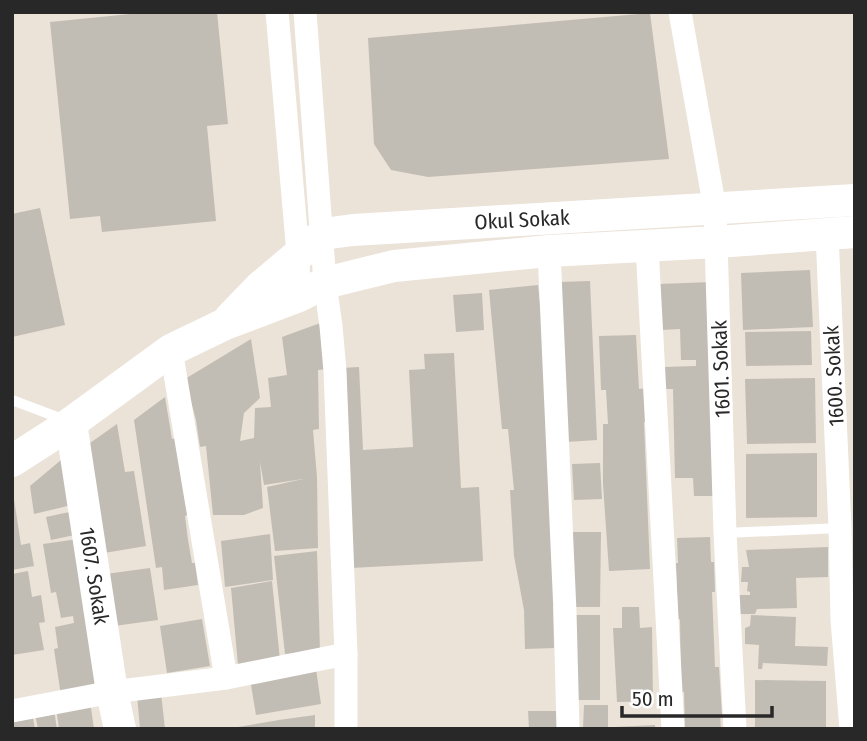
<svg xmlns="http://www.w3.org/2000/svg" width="867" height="741" viewBox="0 0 867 741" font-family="'Fira Sans Condensed',sans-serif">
	<rect width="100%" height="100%" fill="#ebe2d8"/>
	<g fill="#c2bdb4">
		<polygon points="150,12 217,12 228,124 207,126 216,221 102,232 100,216 70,219 50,22"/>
		<polygon points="650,13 669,159 428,177 391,170 374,144 368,38"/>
		<polygon points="40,208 65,325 12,337 12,214"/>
		<polygon points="810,270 813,327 743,330 741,273"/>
		<polygon points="590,281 597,440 566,442 559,282"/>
		<polygon points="712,282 719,496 694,496 693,478 675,478 673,389 665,389 664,367 696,366 696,360 681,360 680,329 661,330 659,284"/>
		<polygon points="538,285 556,452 558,607 553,607 554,648 525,649 524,610 514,556 510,490 514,490 508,429 502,429 489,290"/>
		<polygon points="482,293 484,330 456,332 453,295"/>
		<polygon points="323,322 328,369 318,370 319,429 313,430 317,477 318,548 275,551 267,487 303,479 264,485 260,462 263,508 244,515 213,515 206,446 200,447 196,420 185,379 251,339 260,398 244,413 240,441 254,438 255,408 271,407 268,378 287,375 282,337"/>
		<polygon points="811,331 812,365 746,366 745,332"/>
		<polygon points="636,335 639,389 647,388 649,422 644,422 650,569 609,571 603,484 603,424 608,424 606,390 601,390 599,336"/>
		<polygon points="454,353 461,488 479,487 483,561 351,568 341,368 359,367 363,450 413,447 409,370 425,369 424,354"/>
		<polygon points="815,378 816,443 747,444 745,379"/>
		<polygon points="165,397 172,439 177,438 188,515 185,516 188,540 192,563 195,563 198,585 164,590 162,567 156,568 134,420"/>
		<polygon points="117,424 125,472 134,471 146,546 104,553 91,478 90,443"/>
		<polygon points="817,453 817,517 746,518 746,454"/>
		<polygon points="67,455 76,504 34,514 30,486"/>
		<polygon points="600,463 602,499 574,500 572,464"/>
		<polygon points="12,499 14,499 21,545 30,543 34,566 12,570"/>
		<polygon points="79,510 84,533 51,540 46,517"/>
		<polygon points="570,532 601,532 600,607 572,607"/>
		<polygon points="270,534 273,580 225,587 221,541"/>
		<polygon points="710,537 711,562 714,562 715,592 712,592 715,667 719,667 722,715 720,715 721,729 685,729 684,692 681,692 680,619 678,620 676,563 678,563 677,538"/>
		<polygon points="85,538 103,690 61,696 54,649 58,648 55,627 74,623 73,616 61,618 56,592 51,593 43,544"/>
		<polygon points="828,547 828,577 796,578 797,608 757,609 755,614 738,614 738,595 750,595 750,592 747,591 748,582 741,582 742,567 749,567 746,550"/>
		<polygon points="317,551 320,651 285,654 274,556"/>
		<polygon points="150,568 158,620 114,626 106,574"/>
		<polygon points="28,571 32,597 41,595 45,622 39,623 44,650 12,655 12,574"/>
		<polygon points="272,581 280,660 238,665 231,588"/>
		<polygon points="622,607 639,607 640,628 652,627 653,701 617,702 613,628 622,628"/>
		<polygon points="576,615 600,615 600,700 575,700"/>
		<polygon points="751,615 796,617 795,646 828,647 827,666 763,663 762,669 758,669 759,645 745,644 745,628 750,626"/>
		<polygon points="202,619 210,666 167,673 160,626"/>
		<polygon points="316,669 321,704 256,715 250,679"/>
		<polygon points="755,680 826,681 826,729 755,729"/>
		<polygon points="161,693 165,729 140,729 137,695"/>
		<polygon points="90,701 94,729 59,729 56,707"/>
		<polygon points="584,705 608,705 608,729 583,729"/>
		<polygon points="54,710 57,729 38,729 35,714"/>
		<polygon points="528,711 563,711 563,729 529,729"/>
		<polygon points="32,712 35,729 12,729 12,717"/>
		<polygon points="315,715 315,729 239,729 238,727 279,720"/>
		<polygon points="655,725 655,729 614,729 614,727"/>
	</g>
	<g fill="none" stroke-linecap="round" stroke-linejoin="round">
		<g stroke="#fff" stroke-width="10">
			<polyline points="12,400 65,420"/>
			<polyline points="725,533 840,528"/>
		</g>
		<g stroke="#fff" stroke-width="23">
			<polyline points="277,12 298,254 299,296"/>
			<polyline points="305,12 325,283 331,326 335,371 346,654 346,729"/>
			<polyline points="680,12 715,209 725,533 735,729"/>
			<polyline points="827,234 840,528 842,620 851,729"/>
			<polyline points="647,246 673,729"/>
			<polyline points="549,251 565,612 568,729"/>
			<polyline points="171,350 226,678"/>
			<polyline points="12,711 112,692 226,678 346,654"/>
		</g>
		<g stroke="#fff" stroke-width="32">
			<polyline points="230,318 259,288 323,234 353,230 855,200"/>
			<polyline points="71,423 112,692 120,729"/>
			<polyline points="12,461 71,423 171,350 225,324 299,296 325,283 394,266 549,251 717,242 855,232"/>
		</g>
	</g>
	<g text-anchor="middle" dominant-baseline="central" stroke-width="6" stroke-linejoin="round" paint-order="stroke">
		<g font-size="21" fill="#282828" stroke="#fff">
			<text transform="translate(522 220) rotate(-3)">Okul Sokak</text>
			<text transform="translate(721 369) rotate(-92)">1601. Sokak</text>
			<text transform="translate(834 376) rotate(-93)">1600. Sokak</text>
			<text transform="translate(94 576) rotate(81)">1607. Sokak</text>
		</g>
	</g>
	<rect width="867" height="741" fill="none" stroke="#282828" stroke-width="28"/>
	<path d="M622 706v10h150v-10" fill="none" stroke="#282828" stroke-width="3.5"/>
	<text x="632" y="706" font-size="21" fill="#282828" stroke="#ffffff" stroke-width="5" paint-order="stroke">50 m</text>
</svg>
